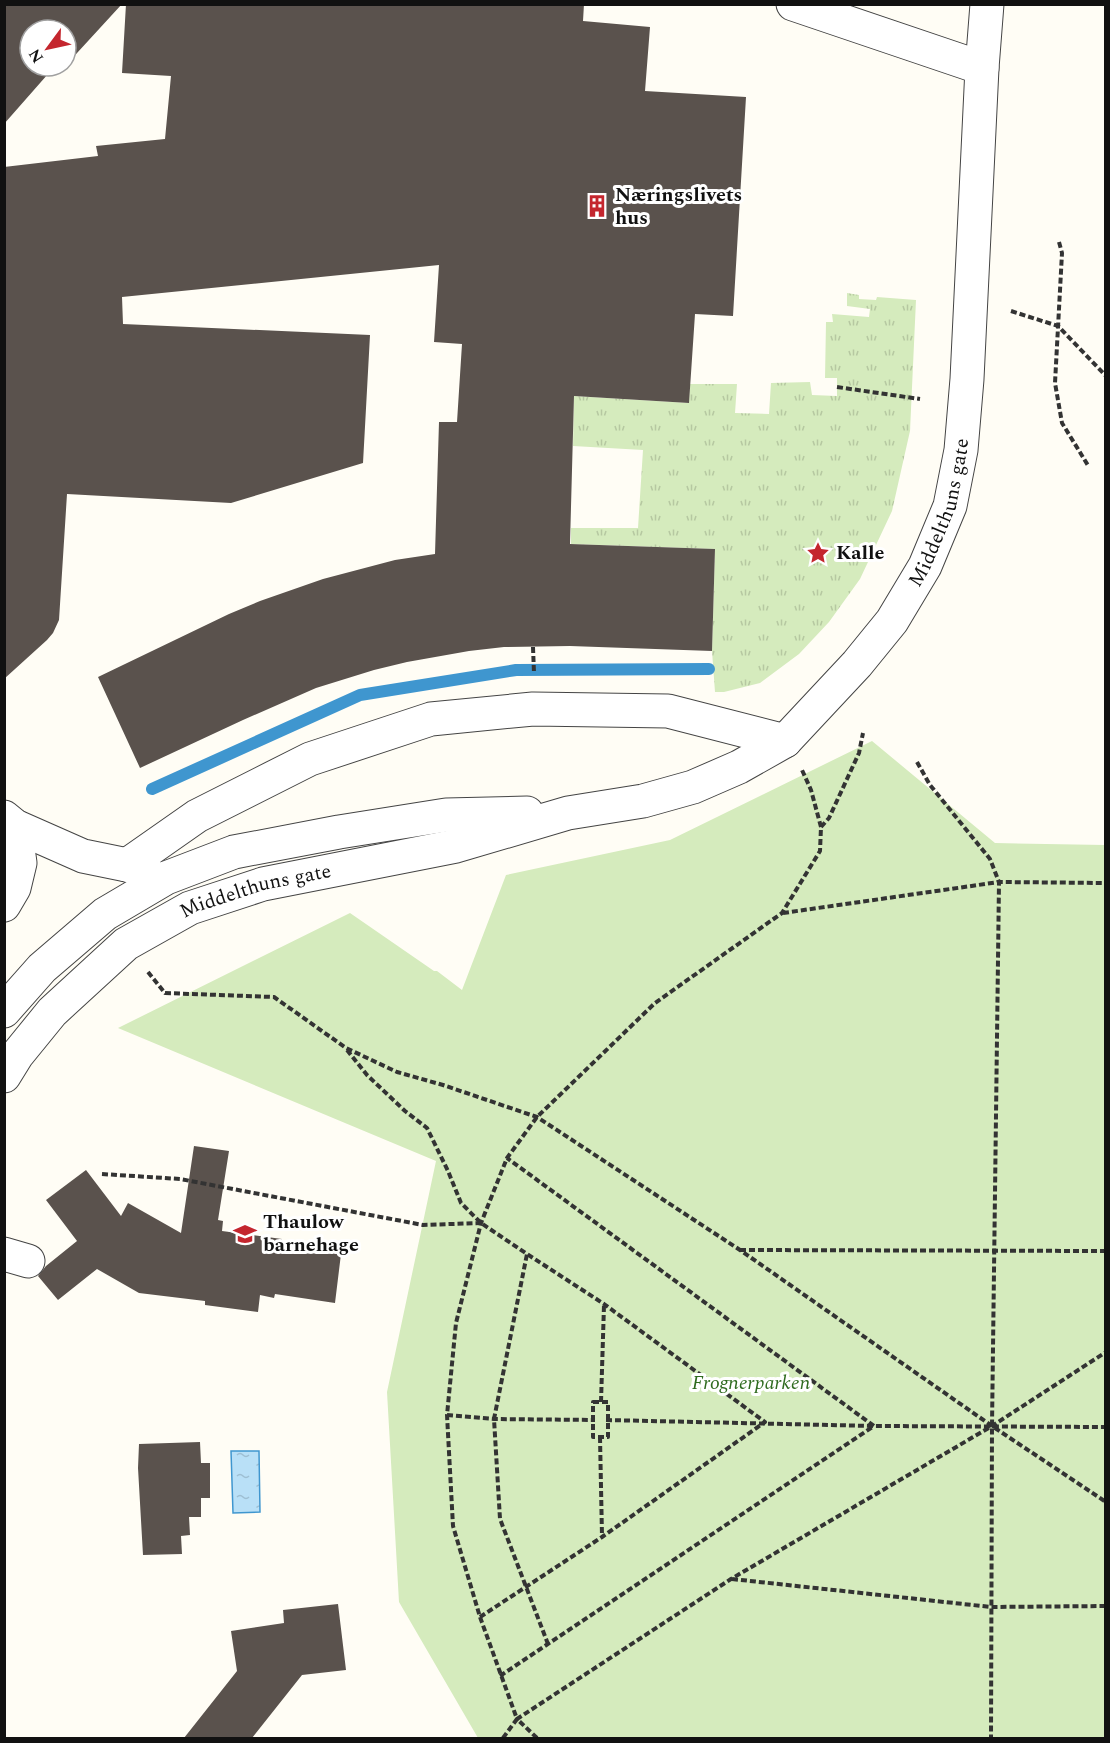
<svg xmlns="http://www.w3.org/2000/svg" width="1110" height="1743" viewBox="0 0 1110 1743" font-family="Spectral,serif">
	<defs>
		<pattern id="grass-tufts" width="24" height="20" patternUnits="userSpaceOnUse" patternTransform="scale(1.5)"><rect width="24" height="20" fill="#d5ebbd"/><path d="M3 7l-1-3M5 7V3M7 7l1-3M15 17l-1-3M17 17v-4M19 17l1-3" fill="none" stroke="#b6c8a1"/></pattern>
		<pattern id="water-ripples" width="26" height="14" patternUnits="userSpaceOnUse" patternTransform="scale(1.5)"><rect width="26" height="14" fill="#b9e0f7"/><path d="M2 4q2-2 4 0t4 0M15 11q2-2 4 0t4 0" fill="none" stroke="#9ebfd3"/></pattern>
	</defs>
	<rect width="100%" height="100%" fill="#fffdf5"/>
	<polygon fill="url(#grass-tufts)" points="847,293 859,295 859,299 876,300 877,297 916,300 910,431 892,511 860,579 829,622 799,654 760,683 724,692 715,692 712,651 715,549 571,544 571,528 638,528 643,450 573,446 574,396 689,403 690,384 737,384 735,413 769,414 771,383 810,382 812,395 837,396 837,378 825,378 826,322 833,322 832,314 869,317 870,309 847,306"/>
	<polygon fill="#d5ebbd" points="872,741 995,843 1105,845 1105,1738 478,1738 399,1602 387,1392 436,1161 118,1028 350,913 434,971 437,971 462,990 506,875 670,840"/>
	<polygon fill="url(#water-ripples)" stroke="#3f96cf" stroke-width="1.5" points="231,1451 259,1451 260,1512 233,1513"/>
	<g fill="none" stroke-linecap="round" stroke-linejoin="round">
		<polyline stroke="#3f96cf" stroke-width="12" points="152,789 360,695 516,670 709,669"/>
	</g>
	<g fill="#5a524d">
		<polygon points="4,4 122,4 66,65 66,30 30,30 30,66 55,66 4,124"/>
		<polygon points="126,4 584,4 583,21 650,27 645,91 746,97 733,316 695,314 689,403 574,396 570,544 715,549 712,651 570,646 504,647 469,651 407,662 374,670 316,688 243,720 140,768 98,677 229,614 260,601 323,579 395,560 435,554 439,422 457,422 462,344 434,342 439,265 122,297 123,324 370,335 363,463 231,503 67,494 59,620 53,633 47,640 4,679 4,167 98,156 96,146 165,139 171,76 122,73"/>
		<polygon points="194,1146 229,1151 218,1220 223,1221 222,1231 282,1239 281,1246 341,1254 335,1303 275,1294 274,1298 260,1295 258,1312 205,1305 205,1301 139,1293 97,1269 58,1300 38,1276 46,1266 77,1241 46,1200 86,1170 121,1216 128,1203 181,1233"/>
		<polygon points="200,1442 201,1463 210,1463 210,1498 201,1498 201,1517 189,1517 190,1535 181,1536 182,1554 143,1555 138,1468 139,1444"/>
		<polygon points="338,1604 346,1670 302,1675 252,1738 184,1738 237,1671 231,1631 284,1623 283,1610"/>
	</g>
	<g fill="none" stroke-linecap="round" stroke-linejoin="round">
		<g stroke="#444" stroke-width="35">
			<g id="minor">
				<polyline points="793,4 982,68"/>
				<polyline points="4,817 15,826 83,856 127,865 147,872"/>
				<polyline points="127,865 197,816 310,759 431,719 533,709 668,711 785,741"/>
				<polyline points="4,905 14,888 20,863 15,826"/>
				<polyline points="4,1011 42,968 105,914 166,878 234,852 339,832 446,815 527,813"/>
				<path id="s1" d="M4 1076 17 1055 52 1012 126 944 190 908 263 884 456 846 568 813 643 801 693 787 739 767 785 741 857 664 892 621 925 566 950 506 961 450 967 379 982 68 987 4"/>
				<polyline points="4,1254 28,1261"/>
			</g>
		</g>
		<g stroke="#333" stroke-width="4" stroke-dasharray="6 3" stroke-linecap="butt">
			<polyline points="1059,242 1062,253 1055,383 1062,423 1089,467"/>
			<polyline points="1011,311 1058,326 1106,376"/>
			<polyline points="837,387 920,399"/>
			<polyline points="533,647 534,673"/>
			<polyline points="917,762 930,785 990,859 999,882 992,1426 991,1738"/>
			<polyline points="821,827 829,818 859,753 863,733"/>
			<polyline points="783,913 999,882 1106,883"/>
			<polyline points="148,972 165,993 274,997 346,1048 397,1072 443,1085 537,1117 740,1250 992,1426 1106,1502"/>
			<polyline points="347,1050 367,1075 405,1111 427,1128 448,1171 461,1203 481,1223 527,1254 494,1419 500,1519 548,1644"/>
			<polyline points="102,1174 180,1179 423,1225 480,1223"/>
			<polyline points="740,1250 1106,1251"/>
			<rect x="593" y="1402" width="15" height="35"/>
			<polyline points="601,1402 604,1305"/>
			<polyline points="447,1415 494,1419 595,1420"/>
			<polyline points="606,1420 874,1426 1106,1427"/>
			<polyline points="600,1437 602,1536"/>
			<polyline points="732,1579 991,1607 1106,1606"/>
			<polyline points="480,1617 602,1537 765,1422 604,1304 527,1254"/>
			<polyline points="500,1676 874,1426 507,1158"/>
			<polyline points="503,1738 517,1719 480,1617 453,1526 447,1415 456,1323 481,1223 507,1158 537,1117 655,1003 782,913 820,851 821,827 811,790 802,770"/>
			<polyline points="537,1738 517,1719 731,1579 992,1426 1106,1352"/>
		</g>
		<use href="#minor" stroke="#fff" stroke-width="33"/>
	</g>
	<defs>
		<g id="building-bare" transform="scale(1.8)"><path d="M-4-6H4V6H1V3H-1V6H-4ZM-2.5-4.3h1.7v1.8h-1.7ZM.8-4.3h1.7v1.8H.8ZM-2.5-1h1.7V.8h-1.7ZM.8-1h1.7V.8H.8Z" fill="#c4262e" stroke="#fff" stroke-width="2.5" paint-order="stroke"/></g>
		<g id="sight-bare" transform="scale(1.8)"><path d="M0-6L1.8-2.2L6-1.7L2.9 1.2L3.7 5.4L0 3.3L-3.7 5.4L-2.9 1.2L-6-1.7L-1.8-2.2Z" fill="#c4262e" stroke="#fff" stroke-width="2.5" paint-order="stroke"/></g>
		<g id="school-bare" transform="scale(1.8)"><path d="M0-5L7-2L0 1L-7-2ZM-4 1L0 2.5L4 1V4Q0 6-4 4Z" fill="#c4262e" stroke="#fff" stroke-width="2.5" paint-order="stroke"/></g>
	</defs>
	<g fill-rule="evenodd">
		<use href="#building-bare" x="597" y="206"/>
		<use href="#sight-bare" x="818" y="553"/>
		<use href="#school-bare" x="245" y="1234"/>
	</g>
	<g text-anchor="middle" dominant-baseline="central" stroke-width="6" stroke-linejoin="round" paint-order="stroke">
		<g font-size="20" font-weight="bold" fill="#111" stroke="#fff" text-anchor="start">
			<text x="615" y="195">Næringslivets<tspan x="615" dy="23">hus</tspan></text>
			<text x="836" y="553">Kalle</text>
			<text x="263" y="1222">Thaulow<tspan x="263" dy="23">barnehage</tspan></text>
		</g>
		<g font-size="20" fill="#111" stroke="#fff">
			<text stroke="none"><textPath href="#s1" startOffset="1156">Middelthuns gate</textPath></text>
			<text stroke="none"><textPath href="#s1" startOffset="322">Middelthuns gate</textPath></text>
		</g>
		<g font-size="20" font-style="italic" fill="#2f6b1f" stroke="#fff">
			<text x="751" y="1383">Frognerparken</text>
		</g>
	</g>
	<rect width="1110" height="1743" fill="none" stroke="#111111" stroke-width="12"/>
	<g transform="translate(48 48) rotate(237)"><circle r="28" fill="#ffffff" stroke="#a0a0a0" stroke-width="1.5"/>
	<path d="M0-4.5L10 22L0 15L-10 22Z" fill="#c4262e"/>
	<text y="-9" font-size="16" font-weight="bold" text-anchor="middle" fill="#111111">N</text>
	</g>
</svg>
